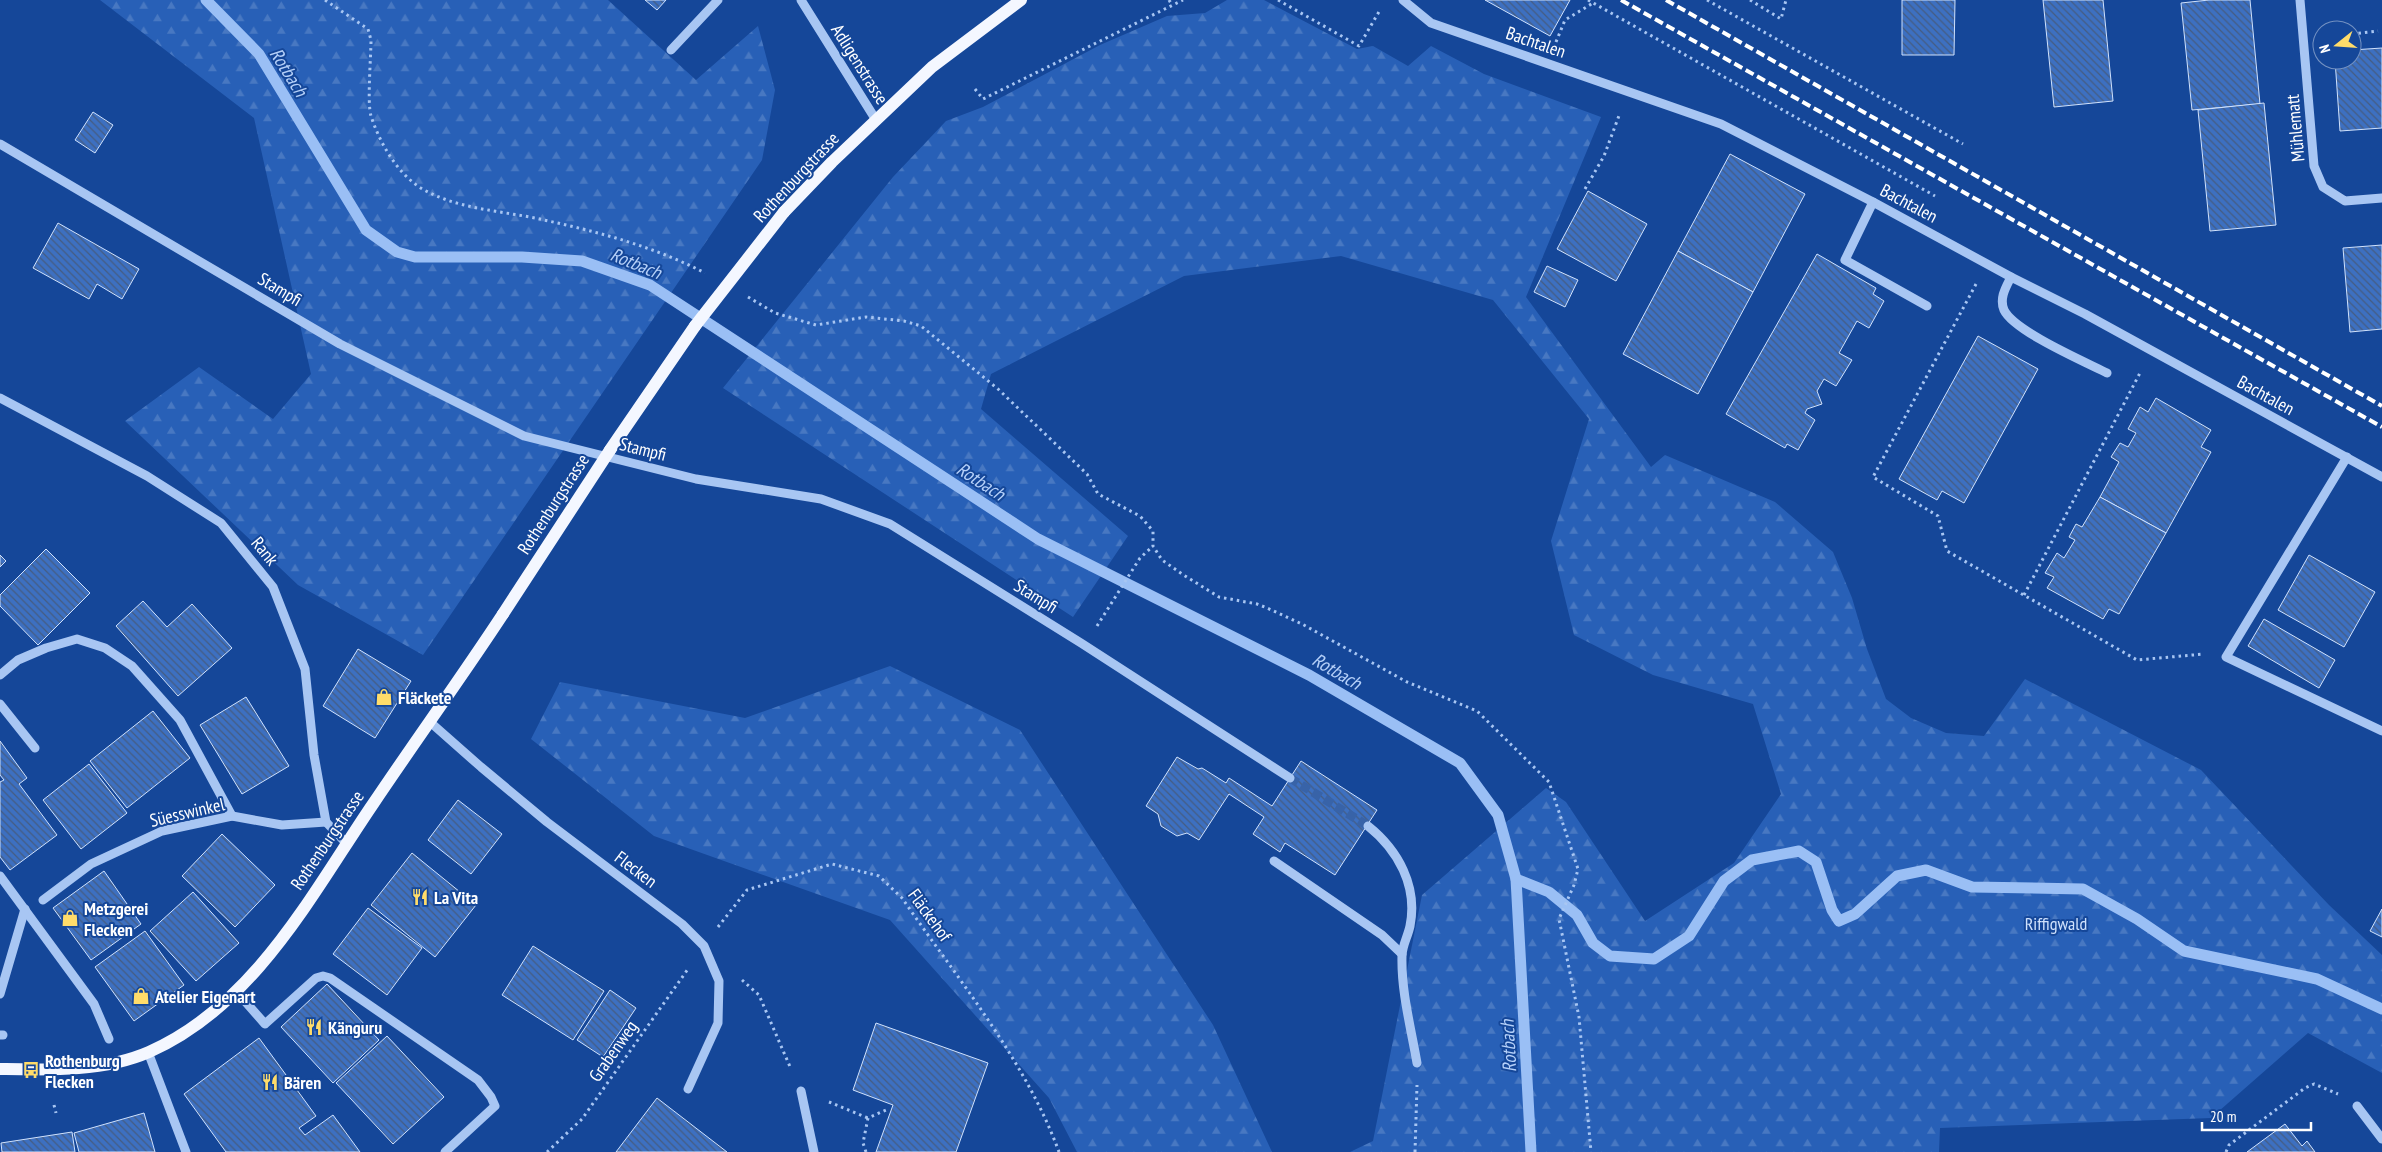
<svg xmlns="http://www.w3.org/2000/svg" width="2382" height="1152" viewBox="0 0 2382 1152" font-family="'PT Sans Narrow',sans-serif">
	<defs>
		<pattern id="forest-firs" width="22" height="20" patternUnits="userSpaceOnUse" patternTransform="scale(1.25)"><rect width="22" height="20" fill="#2860b7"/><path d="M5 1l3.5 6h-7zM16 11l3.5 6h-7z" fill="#4878c2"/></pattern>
		<pattern id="building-back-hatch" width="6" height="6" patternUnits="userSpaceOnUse" patternTransform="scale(1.25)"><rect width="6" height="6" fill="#3d70c1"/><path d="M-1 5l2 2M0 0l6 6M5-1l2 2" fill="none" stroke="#455c81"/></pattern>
	</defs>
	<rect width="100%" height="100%" fill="#154799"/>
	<g fill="url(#forest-firs)">
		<polygon points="100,0 608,0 696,80 758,26 775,90 762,160 423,655 298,585 125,421 199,367 273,419 311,374 254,118"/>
		<polygon points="1227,0 1264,0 1357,49 1373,46 1408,66 1431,46 1484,74 1601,117 1526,297 1651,467 1665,455 1775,502 1833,552 1852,598 1867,649 1886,699 1911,718 1946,733 1984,736 2025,679 2201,770 2329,905 2382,955 2382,1073 2308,1033 2211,1118 1940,1128 1939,1152 1350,1152 1373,1141 1422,895 1546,788 1566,802 1645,921 1734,863 1781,794 1753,704 1653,675 1574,635 1551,541 1589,419 1493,300 1341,256 1184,276 991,374 981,409 1128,536 1073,617 723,388 893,177 946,121 983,107 1100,45 1167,16 1205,13"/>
		<polygon points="890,666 1020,730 1213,1025 1272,1152 1077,1152 1049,1098 890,920 654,836 531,739 560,682 745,718"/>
	</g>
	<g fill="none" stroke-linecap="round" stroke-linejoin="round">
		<g stroke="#9abff5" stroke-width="11">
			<polyline points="206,0 259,54 366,230 397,252 415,257 522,257 582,261 650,285 1038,539 1309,675 1460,763 1498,815 1516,879 1531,1152"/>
			<polyline points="1516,879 1549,892 1577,915 1593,943 1610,956 1654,959 1689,936 1724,881 1752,860 1799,851 1816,862 1832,910 1839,921 1855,914 1897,876 1926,870 1972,887 2083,889 2137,919 2184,951 2317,979 2382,1009"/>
		</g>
	</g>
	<g fill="url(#building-back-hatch)" stroke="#d0e2fd">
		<polygon points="645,0 666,0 657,10"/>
		<polygon points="1485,0 1570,0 1550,36"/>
		<polygon points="1902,0 1955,0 1954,55 1902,55"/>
		<polygon points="2043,0 2103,0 2113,101 2054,107"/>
		<polygon points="2209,0 2250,0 2260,104 2192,110 2181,3"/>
		<polygon points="2382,48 2382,128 2340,131 2335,60 2352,60 2352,50"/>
		<polygon points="2264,103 2276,225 2210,231 2198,110"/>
		<polygon points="93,112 113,125 95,153 75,140"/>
		<polygon points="1730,154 1805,194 1753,292 1678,251"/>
		<polygon points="1588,191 1647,224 1616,281 1557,249"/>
		<polygon points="58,223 139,269 122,299 97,284 89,299 33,268"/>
		<polygon points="2382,245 2382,329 2350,332 2343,248"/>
		<polygon points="1678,251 1753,292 1698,394 1623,354"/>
		<polygon points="1817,254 1876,288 1873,294 1884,301 1869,328 1857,321 1839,353 1852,360 1836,386 1824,379 1817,391 1822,404 1807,409 1805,413 1815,420 1798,450 1787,444 1785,448 1726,414"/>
		<polygon points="1547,266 1578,280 1565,307 1534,292"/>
		<polygon points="1978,336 2038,369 1964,503 1942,491 1937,500 1899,479"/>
		<polygon points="2156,398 2211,430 2201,447 2211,452 2166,533 2100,497 2119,462 2111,457 2120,443 2128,447 2136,433 2128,429 2140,407 2148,412"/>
		<polygon points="2100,497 2166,533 2119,614 2109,609 2103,619 2047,588 2054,577 2045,573 2057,553 2064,558 2075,540 2069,537 2076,524 2082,527"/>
		<polygon points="46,549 90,593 38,645 0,606 0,595"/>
		<polygon points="0,555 6,561 0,567"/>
		<polygon points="2309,555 2375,592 2344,647 2278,610"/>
		<polygon points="143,601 167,627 192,604 232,648 178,696 116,626"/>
		<polygon points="2264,619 2335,660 2319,688 2248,646"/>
		<polygon points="358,649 411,681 375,738 323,706"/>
		<polygon points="246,697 289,766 242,794 200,725"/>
		<polygon points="153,711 190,758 127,808 90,761"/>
		<polygon points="0,741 27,778 19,784 57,835 10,870 0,857 0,782 4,780 0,775"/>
		<polygon points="1177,757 1198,769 1202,768 1226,783 1229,778 1272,806 1301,761 1377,810 1335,875 1285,843 1280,852 1253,834 1264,817 1229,794 1199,840 1187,833 1177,836 1161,826 1158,814 1146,806"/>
		<polygon points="89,764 127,813 81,849 43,800"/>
		<polygon points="458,800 502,834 471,874 428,840"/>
		<polygon points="222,834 275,885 235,927 182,876"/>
		<polygon points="412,853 476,905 435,957 371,905"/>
		<polygon points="104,871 141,924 91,960 53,908"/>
		<polygon points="193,892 239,943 196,981 150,931"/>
		<polygon points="368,908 422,948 387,995 333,954"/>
		<polygon points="2382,909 2382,937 2370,931"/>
		<polygon points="145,931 184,985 134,1021 95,967"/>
		<polygon points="533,946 604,991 573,1040 502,995"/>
		<polygon points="327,984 379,1040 333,1083 281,1027"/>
		<polygon points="610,990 636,1008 603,1057 577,1040"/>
		<polygon points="876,1023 988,1063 956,1152 876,1152 893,1105 853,1090"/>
		<polygon points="387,1036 444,1097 393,1144 336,1083"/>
		<polygon points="259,1038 316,1116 299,1128 305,1135 333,1115 360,1152 226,1152 184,1094"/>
		<polygon points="657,1098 727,1152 616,1152"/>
		<polygon points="144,1113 155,1152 79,1152 74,1133"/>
		<polygon points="2285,1124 2302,1146 2307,1141 2315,1152 2247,1152"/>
		<polygon points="72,1132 75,1152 2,1152 1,1143"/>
	</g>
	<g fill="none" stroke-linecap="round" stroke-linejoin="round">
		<polyline stroke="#3863a8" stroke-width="9" stroke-dasharray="9 4.5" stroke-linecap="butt" points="1290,778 1368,826"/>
		<g stroke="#a8c6f3" stroke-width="3" stroke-dasharray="2.5 4" stroke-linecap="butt">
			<path d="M325 0 368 29 371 40C371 57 367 103 371 116 380 144 399 177 426 191 462 210 505 211 544 220 599 232 655 247 705 273"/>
			<polyline points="1169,0 1172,5"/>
			<polyline points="1278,0 1359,46 1380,10"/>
			<polyline points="1588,0 1935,196"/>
			<polyline points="1707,0 1963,144"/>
			<polyline points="1750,0 1781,19 1786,0"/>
			<polyline points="2352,34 2378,31"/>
			<polyline points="1556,42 1565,20 1593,3"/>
			<polyline points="975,89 983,99 1183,0"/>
			<polyline points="1585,189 1604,156 1620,113"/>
			<polyline points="1976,284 1873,477 1938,516 1947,551 2137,660 2204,654"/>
			<polyline points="748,297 775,313 816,325 866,317 904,321 921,326 998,389 1087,474 1098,494 1140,516 1153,531 1153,546 1162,560 1182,574 1219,597 1257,604 1267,608 1302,624 1407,682 1477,711 1549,782 1578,869 1574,885 1559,919 1579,1017 1591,1152"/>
			<polyline points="2024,595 2141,371"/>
			<polyline points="1097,626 1140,558 1153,546"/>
			<path d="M718 927 747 890 832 864 879 876 902 898C957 978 1026 1061 1059 1152"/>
			<polyline points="742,980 759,995 791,1069"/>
			<polyline points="829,1102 868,1118"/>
			<polyline points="54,1105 56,1113"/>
			<polyline points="547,1152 582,1119 688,969"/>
			<polyline points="866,1152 863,1143 868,1118 886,1110"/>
			<polyline points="1415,1152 1417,1085"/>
			<polyline points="2226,1152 2229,1145 2305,1088 2314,1084 2338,1094"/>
		</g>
		<g stroke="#a8c6f3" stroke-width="9">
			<polyline points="801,0 876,120"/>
			<polyline points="1403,0 1431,23 1721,124 1873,202 2011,277 2085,314 2382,477"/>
			<polyline points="2300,0 2314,166 2323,187 2345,201 2382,198"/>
			<polyline points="671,50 718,0"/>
			<polyline points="0,144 340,344 524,436 696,479 821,499 890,524 1081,643 1290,778"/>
			<polyline points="1873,202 1845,260 1927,306"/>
			<path d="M2011 277C2006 287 1999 298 2004 310 2014 331 2083 361 2107 373"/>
			<polyline points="0,398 147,476 221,523 273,587 305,669 314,755 326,822 346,843"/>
			<polyline points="2347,457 2226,657 2382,731"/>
			<polyline points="0,675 18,660 46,648 77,639 105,648 132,666 180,720 232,816"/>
			<polyline points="0,704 35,748"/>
			<polyline points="430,722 481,767 547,822 682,924 704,946 719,981 718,1023 688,1089"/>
			<path d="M1368 826C1398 850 1418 886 1410 926 1408 936 1402 946 1402 956 1401 991 1411 1028 1417 1063"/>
			<polyline points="1274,861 1382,935 1402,954"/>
			<polyline points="0,876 94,1004 109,1039"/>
			<polyline points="43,900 91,864 162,831 232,816 282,825 326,822"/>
			<polyline points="236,991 265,1024 316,978 323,976 330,978 478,1080 491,1097 495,1106 445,1152"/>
			<polyline points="0,994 25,909"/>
			<polyline points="0,1035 3,1035"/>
			<polyline points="148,1052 186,1152"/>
			<polyline points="801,1091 814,1152"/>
			<polyline points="2357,1106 2382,1139"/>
		</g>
		<g stroke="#f4f7ff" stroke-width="12">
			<polyline points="784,212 832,162 932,67 1021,0"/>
			<polyline points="610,450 695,326"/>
			<path d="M0 1069C49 1070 103 1072 149 1052 255 1005 311 895 373 804 416 740 461 678 503 614"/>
		</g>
		<g stroke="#fff" stroke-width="4" stroke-dasharray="9 4" stroke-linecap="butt">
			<polyline points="1621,0 2382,427"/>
			<polyline points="1666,0 2382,406"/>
		</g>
		<g stroke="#f4f7ff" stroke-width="12">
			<polyline points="695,326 784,212"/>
			<polyline points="503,614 610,450"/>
		</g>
	</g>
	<defs>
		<g id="shop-bare" transform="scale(1.35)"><path d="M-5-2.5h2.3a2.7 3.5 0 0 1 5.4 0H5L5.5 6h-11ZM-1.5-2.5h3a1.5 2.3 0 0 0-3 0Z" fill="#ffdc6a" stroke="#154799" stroke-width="2.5" paint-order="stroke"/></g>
		<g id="restaurant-bare" transform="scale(1.35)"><path d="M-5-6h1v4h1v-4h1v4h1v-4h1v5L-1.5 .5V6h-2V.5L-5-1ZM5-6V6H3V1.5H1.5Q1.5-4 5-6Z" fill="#ffdc6a" stroke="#154799" stroke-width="2.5" paint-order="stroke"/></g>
		<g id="bus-bare" transform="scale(1.35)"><path d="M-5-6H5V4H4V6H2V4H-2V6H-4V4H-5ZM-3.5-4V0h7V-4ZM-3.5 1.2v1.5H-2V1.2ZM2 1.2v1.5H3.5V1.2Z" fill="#ffdc6a" stroke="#154799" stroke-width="2.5" paint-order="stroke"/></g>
	</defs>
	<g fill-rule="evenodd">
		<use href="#shop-bare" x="384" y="697"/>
		<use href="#restaurant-bare" x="420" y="897"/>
		<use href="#shop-bare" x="70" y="918"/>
		<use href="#shop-bare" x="141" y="996"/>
		<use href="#restaurant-bare" x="314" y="1027"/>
		<use href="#bus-bare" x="31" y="1070"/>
		<use href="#restaurant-bare" x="270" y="1082"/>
	</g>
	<g text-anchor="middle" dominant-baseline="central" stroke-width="4" stroke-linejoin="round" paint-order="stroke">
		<g font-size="18" fill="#fff" stroke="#154799">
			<text transform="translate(1536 42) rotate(19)">Bachtalen</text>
			<text transform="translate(860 64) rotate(58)">Adligenstrasse</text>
			<text transform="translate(2295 128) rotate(-95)">Mühlematt</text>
			<text transform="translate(796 177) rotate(-47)">Rothenburgstrasse</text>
			<text transform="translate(1909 203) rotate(28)">Bachtalen</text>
			<text transform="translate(280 289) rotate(31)">Stampfi</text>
			<text transform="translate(2266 395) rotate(29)">Bachtalen</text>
			<text transform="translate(643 449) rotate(14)">Stampfi</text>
			<text transform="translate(553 504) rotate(-57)">Rothenburgstrasse</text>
			<text transform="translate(265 551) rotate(51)">Rank</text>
			<text transform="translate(1036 596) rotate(32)">Stampfi</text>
			<text transform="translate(187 812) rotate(-13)">Süesswinkel</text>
			<text transform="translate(327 840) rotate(-56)">Rothenburgstrasse</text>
			<text transform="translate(636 869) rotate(37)">Flecken</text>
			<text transform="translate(930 915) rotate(54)">Fläckehof</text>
			<text transform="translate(613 1051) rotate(-55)">Grabenweg</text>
		</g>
		<g font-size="18" font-weight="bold" fill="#fff" stroke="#154799" text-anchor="start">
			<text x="398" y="697">Fläckete</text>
			<text x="434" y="897">La Vita</text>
			<text x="84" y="908">Metzgerei<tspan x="84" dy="21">Flecken</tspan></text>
			<text x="155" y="996">Atelier Eigenart</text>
			<text x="328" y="1027">Känguru</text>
			<text x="45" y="1060">Rothenburg<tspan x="45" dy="21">Flecken</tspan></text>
			<text x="284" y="1082">Bären</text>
		</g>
		<g font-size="18" fill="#d0e2fd" stroke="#154799">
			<text x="2056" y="923">Riffigwald</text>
		</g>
		<g font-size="19" font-style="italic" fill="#b5d0f9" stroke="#154799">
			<text transform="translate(289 72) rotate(58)">Rotbach</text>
			<text transform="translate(636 263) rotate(22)">Rotbach</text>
			<text transform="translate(981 481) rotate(33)">Rotbach</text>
			<text transform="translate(1337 671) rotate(30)">Rotbach</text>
			<text transform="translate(1508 1046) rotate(-93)">Rotbach</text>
		</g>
	</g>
	<g transform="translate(2337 45) rotate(253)"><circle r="24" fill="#154799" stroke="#7391c2"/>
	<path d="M0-4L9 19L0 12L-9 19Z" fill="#ffdc6a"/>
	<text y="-8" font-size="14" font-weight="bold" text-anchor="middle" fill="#ffffff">N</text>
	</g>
	<path d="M2202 1122v8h109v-8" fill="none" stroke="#ffffff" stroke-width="2.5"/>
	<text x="2210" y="1122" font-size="15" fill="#ffffff" stroke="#154799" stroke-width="4" paint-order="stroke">20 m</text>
</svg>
